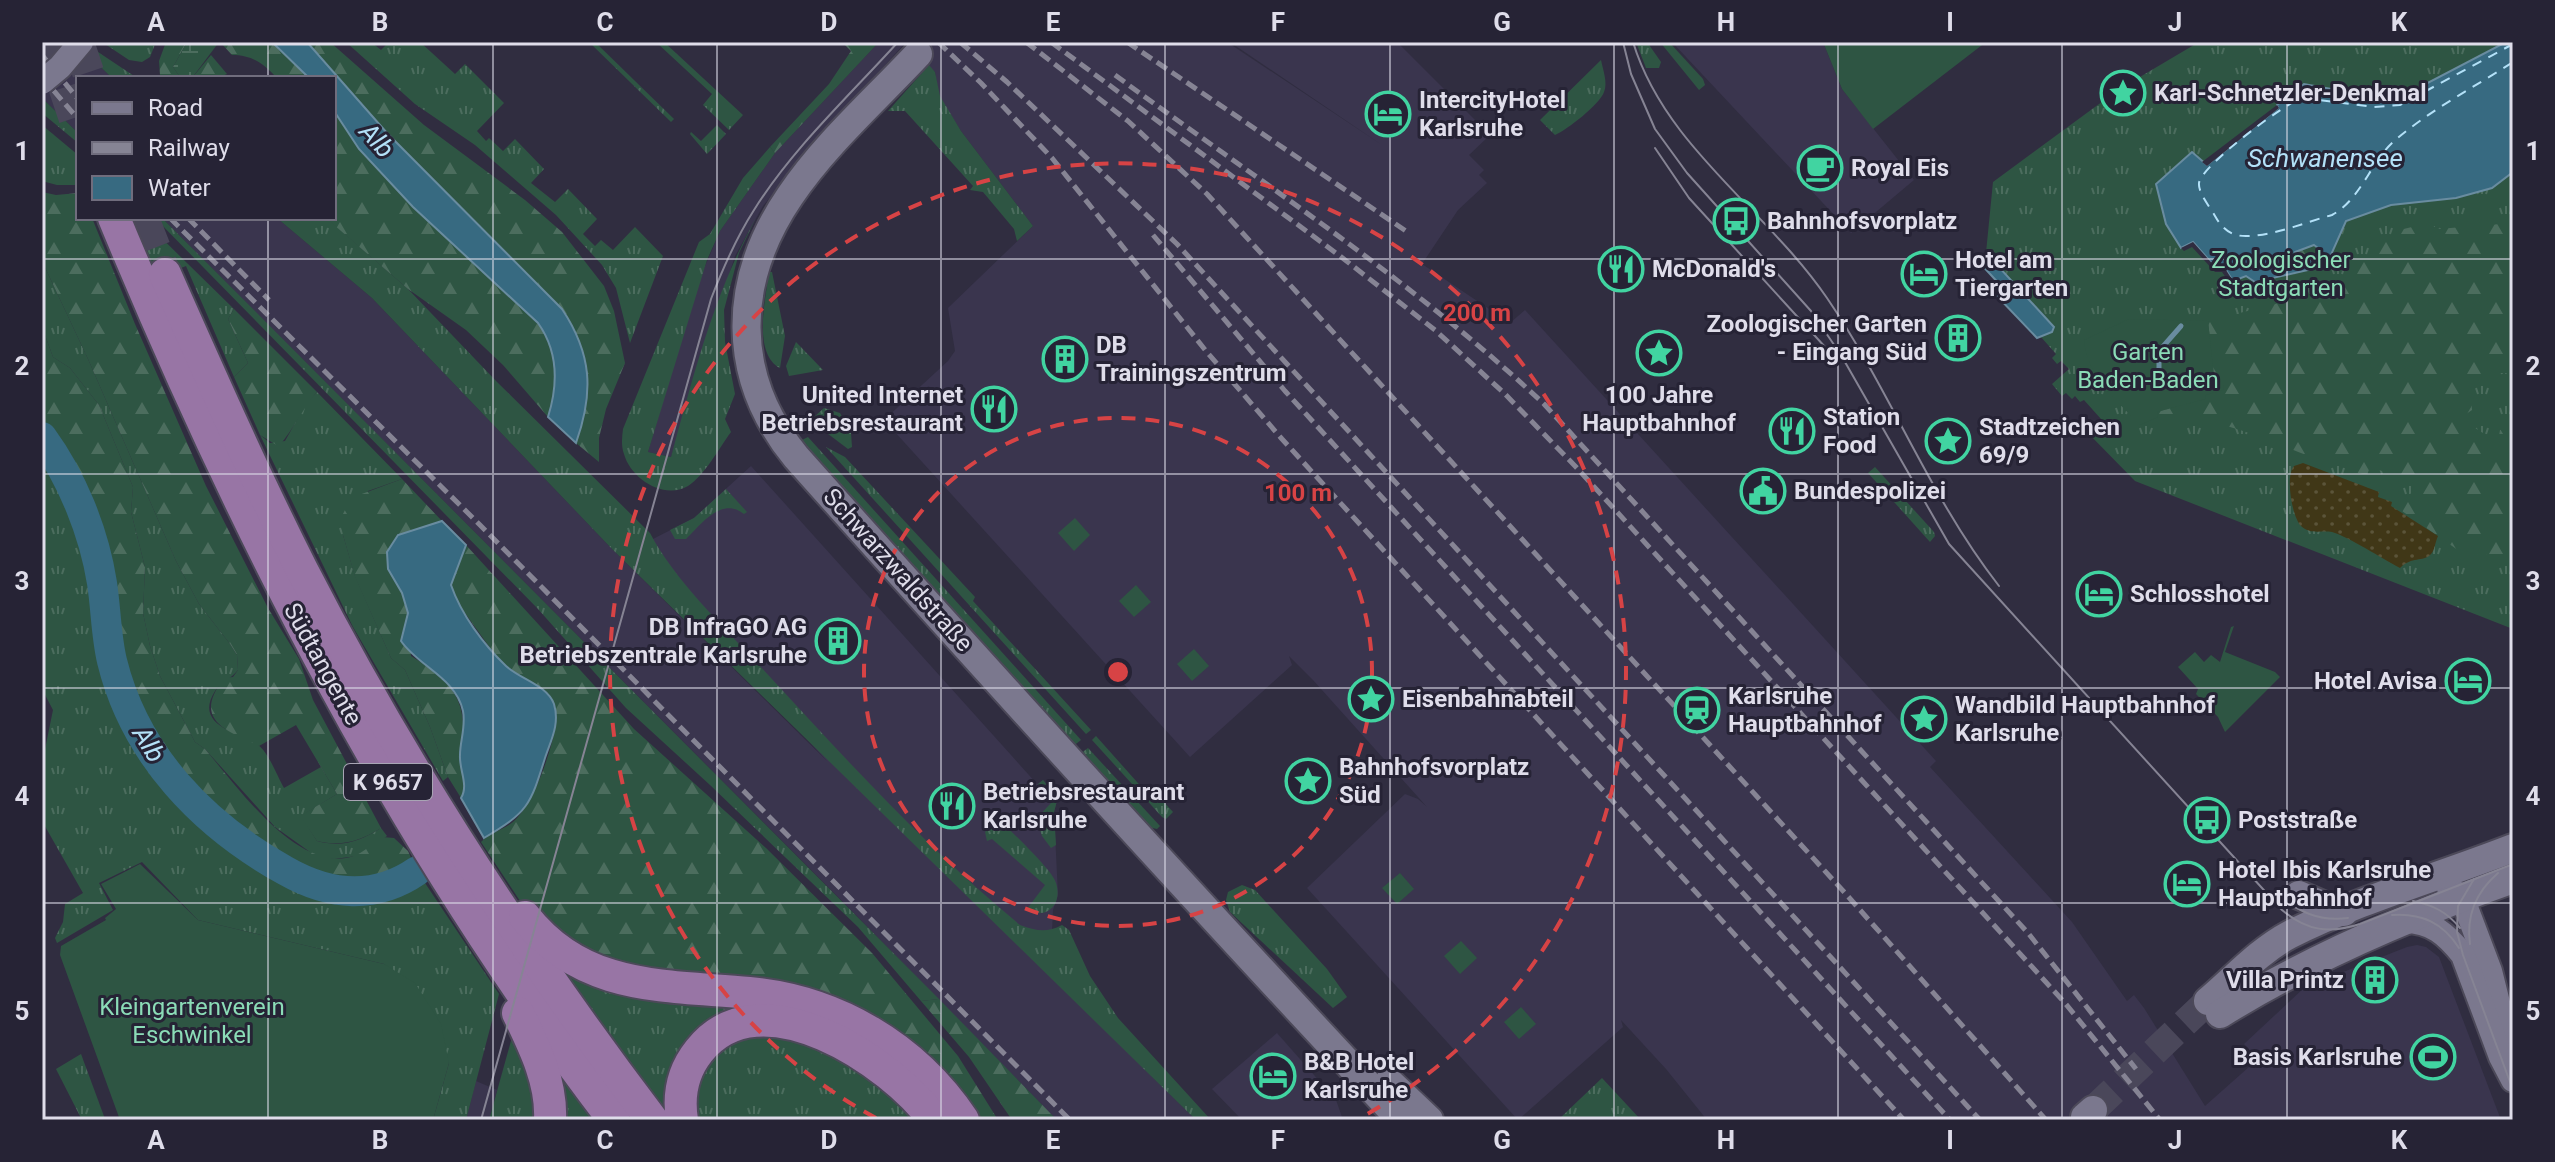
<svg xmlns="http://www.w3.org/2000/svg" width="2555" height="1162" viewBox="0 0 2555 1162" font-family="Roboto,sans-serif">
	<defs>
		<pattern id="grass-tufts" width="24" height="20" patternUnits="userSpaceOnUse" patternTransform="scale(2)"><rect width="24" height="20" fill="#2e5543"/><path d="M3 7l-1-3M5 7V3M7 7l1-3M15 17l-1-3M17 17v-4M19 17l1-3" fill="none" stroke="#4c6d5e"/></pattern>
		<pattern id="forest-firs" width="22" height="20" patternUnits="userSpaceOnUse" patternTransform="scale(2)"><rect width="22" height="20" fill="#2e5543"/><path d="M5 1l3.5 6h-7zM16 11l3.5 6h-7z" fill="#4c6d5e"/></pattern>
		<pattern id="wetland-marsh" width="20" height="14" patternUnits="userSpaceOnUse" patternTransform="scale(2)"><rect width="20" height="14" fill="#2e5543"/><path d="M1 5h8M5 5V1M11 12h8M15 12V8" fill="none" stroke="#4c6d5e"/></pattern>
		<pattern id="sand-dots" width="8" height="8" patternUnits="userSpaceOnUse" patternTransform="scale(2)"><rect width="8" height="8" fill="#403717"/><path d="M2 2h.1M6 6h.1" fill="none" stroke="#5b5439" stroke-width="1.8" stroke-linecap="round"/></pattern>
	</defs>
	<rect width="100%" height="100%" fill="#302d40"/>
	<g fill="#3a354e">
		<polygon points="42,42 75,42 112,78 78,78 78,133 42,98"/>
		<polygon points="879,42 1227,42 1382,145 1230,42 1397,42 1490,135 1469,155 1484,170 1479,175 1487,183 1458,210 1422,264 1510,323 1525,310 1936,761 1930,767 2072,922 2127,1001 2134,995 2144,1008 2205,1106 2258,1059 2244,1044 2305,987 2407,947 2417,945 2426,947 2439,957 2501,1120 2103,1120 2084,1100 2088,1120 1707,1120 1666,1069 1621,1020 1623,1027 1518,1120 1307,888 1405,794 1418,799 1427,807 1313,680 1289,656 1292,665 1190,757 884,420 948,361 955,351 948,308 1033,226 961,131 939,96 935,72 905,43 804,155 763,206 735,256 671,457 648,452 697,285 720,231 775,153"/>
		<polygon points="1672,42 1823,42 1842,89 1914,180 1851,233"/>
		<polygon points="162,218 277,218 372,298 613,550 827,761 647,565 653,539 694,518 751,466 1037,784 1043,780 1058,797 1054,812 1058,895 1053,910 1052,931 1025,951 1196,1120 1057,1120 842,901"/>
		<polygon points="1277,1033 1336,1100 1343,1120 1242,1120 1212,1089"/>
		<polygon points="476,1081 497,1090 489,1120 466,1120"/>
	</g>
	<g fill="url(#grass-tufts)">
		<polygon points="75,42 83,42 137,78 112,78"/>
		<polygon points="102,42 156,42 150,57 142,62 129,60"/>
		<polygon points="346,42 371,42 381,50 389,42 420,42 455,74 465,64 504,103 477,131 486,141 489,138 503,151 515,139 544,169 531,183 555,202 568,189 597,219 583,234 595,246 601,240 613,250 635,227 663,256 630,343 616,288 602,265 556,215 475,145 415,104"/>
		<polygon points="589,42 595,42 674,119 671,122"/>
		<polygon points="656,42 664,42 743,115 729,130 703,105 712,94"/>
		<polygon points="1636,42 1647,42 1661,62 1659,68 1646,68"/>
		<polygon points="1660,42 1669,42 1703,79 1705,85 1699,90"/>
		<polygon points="2199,42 2513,42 2513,629 2135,481 2087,432 2101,419 2084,400 2080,402 2075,396 2072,399 2066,393 2062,396 2052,384 2069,369 2061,361 2057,364 2052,358 2056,354 2041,337 2037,338 1997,296 2002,287 1980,263 1986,253 1993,182 2114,93 2117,97 2126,97 2129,93 2128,84"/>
		<path d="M1601 60C1603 70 1608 83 1604 92 1600 104 1567 130 1555 135L1540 120Z"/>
		<polygon points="929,65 935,72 940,96 961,131 1033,226 1017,241 1014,229 983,192 970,190 973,186 905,111 888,111"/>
		<polygon points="42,98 78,133 78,143 42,113"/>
		<polygon points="42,125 78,155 78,185 57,185 42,181"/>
		<polygon points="717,125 726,134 707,154 690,134 691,132 701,141"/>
		<path d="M770 147 775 153 720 231 707 260 648 452 671 457C694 374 714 293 756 218L739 253 724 310 725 342 735 394 725 419 731 432C719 448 705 475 688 486 664 500 631 479 624 454 621 446 622 437 623 429L699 242 710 234 743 178Z"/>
		<polygon points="129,218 141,218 234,309 228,319 248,363 234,377 186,266 153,279"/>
		<polygon points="155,218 162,218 240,296 939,999 921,1001 858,927 710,785 626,708 538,609"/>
		<path d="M277 218 329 220 408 289 497 382 650 533C673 578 723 626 758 664 842 755 924 846 1020 925 1036 931 1047 933 1062 925L1069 930 1090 976 1118 1018 1211 1120H1196L613 550 372 298Z"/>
		<path d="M42 261 88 359 176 561 199 604 230 644 237 655 238 670C232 678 221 682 215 691 193 726 239 732 258 745 269 753 277 776 284 788L321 767 337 794 301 816 317 841C342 848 360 841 381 828L387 836 357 856 334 859 317 857 275 827 205 749 195 742 160 676 150 646 143 613 145 567 131 512 133 487 99 405 70 368 53 357 42 327Z"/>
		<path d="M769 272H772L785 336 780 368C752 353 766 297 769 272Z"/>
		<polygon points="796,342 823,370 789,376 786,366"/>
		<polygon points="317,392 402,479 368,491 343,535 355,576 391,658 405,670 430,727 448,777 443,781 353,627 260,435 270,443 285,441 306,404"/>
		<polygon points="824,408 840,413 851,433 852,447 848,449 815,424 814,417"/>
		<path d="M42 437C72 478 94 532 102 583 106 608 104 636 112 661 119 682 138 733 150 751 183 802 234 842 286 871 330 896 375 900 417 871L499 994 466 1120H433L449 1063 384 964 198 920 142 862 99 883 113 910 57 943 55 938 63 922 65 904 83 893 42 821V764L53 710 42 689Z"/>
		<polygon points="808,437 1081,740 1072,747 798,442"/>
		<polygon points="826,447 845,457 975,597 973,601 1091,730 1086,734"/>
		<polygon points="1875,467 1934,532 1935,536 1930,542 1868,473"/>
		<path d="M726 489 747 512 744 514C722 496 701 524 686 539H675L670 530 694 518Z"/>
		<polygon points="1096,736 1145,791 1150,787 1173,812 1166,819 1162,817 1092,740"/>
		<polygon points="1088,748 1160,826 1157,829 1144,826 1080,754"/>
		<polygon points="1043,780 1058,797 1054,812 1056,845 1051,848 1042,836 1036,819 1052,802 1037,785"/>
		<path d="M998 818C1010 831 1052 869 1056 883 1063 905 1046 921 1027 909L1045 885 992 839 987 841 985 832Z"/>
		<polygon points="1242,885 1255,890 1327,969 1347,997 1333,1008 1230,912 1226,900 1228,892"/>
		<polygon points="557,960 761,1003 920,1091 742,1014 669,1116"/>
		<polygon points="516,1023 542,1120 489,1120"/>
		<polygon points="736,1033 812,1038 926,1120 689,1120 692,1077"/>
		<polygon points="81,1054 105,1119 102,1120 82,1120 56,1069"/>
		<polygon points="554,1065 595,1120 558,1120"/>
		<polygon points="1602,1078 1641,1120 1558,1120"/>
	</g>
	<g fill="url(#forest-firs)">
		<polygon points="166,42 187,42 173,67 180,77 186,78 164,78 160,75 159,61"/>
		<path d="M220 42H272L309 78H277C263 63 252 55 232 55Z"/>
		<polygon points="307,42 330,42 424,125 525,200 562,232 604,286 614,311 625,363 606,409 599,438 599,462 576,443 580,432 562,309 387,133"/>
		<polygon points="842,42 879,42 775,153 770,147 829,84 851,51"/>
		<polygon points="211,55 227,74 217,78 192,78"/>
		<path d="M334 111 359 149 413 207 538 323C558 351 558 385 548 417L503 365 466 330 408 289 326 218H334Z"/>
		<path d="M42 192 56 195 78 193V218H92L135 324 206 486 268 608 299 659 313 700 381 828C360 841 342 847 317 841L300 816 337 794 296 725 259 746C225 730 192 720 224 678L233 677 238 670 237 655 230 644 199 604 176 561 88 359 42 261Z"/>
		<path d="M2429 223 2438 229 2513 223V375C2488 367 2469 384 2472 410L2463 416C2475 428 2481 436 2499 436L2500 430 2513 427V554L2465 555 2402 511 2414 487 2384 476 2385 472 2370 467 2367 475 2346 470 2347 465 2338 462 2336 466C2303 455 2272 440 2240 430 2214 421 2185 419 2158 417L2156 412 2204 399 2206 395 2223 385 2214 375 2208 321 2315 294 2336 282 2395 231Z"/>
		<path d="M2314 245 2318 248 2319 253C2312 260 2302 267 2293 260L2294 252Z"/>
		<path d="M234 309 317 392C305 405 287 440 278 446L260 435 234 377 248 363 228 319Z"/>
		<path d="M42 327 53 357 70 368 99 405 133 487 131 512 145 567 143 613 150 646 160 676 195 742 205 749C236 785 293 867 346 858 362 856 369 845 382 837L394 838 408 851 417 871 400 883 362 892H341L295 876 263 859 201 811 181 791 148 749 121 692 112 660 102 582 93 543 76 497 42 437Z"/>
		<path d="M402 479 442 521 398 535 387 552 388 569 402 593 408 613 411 656C444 676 466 694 463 736 463 742 460 749 460 755 459 770 469 785 461 798L448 777 430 727 405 670 391 658 355 577 343 535 342 516 351 498Z"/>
		<path d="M466 545 634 729 766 848 872 953 958 1056 998 1120H971L934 1073 606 963 524 907 481 842C489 833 503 830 513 822 534 804 552 750 556 723L524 679 508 668 493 652 457 602 451 585Z"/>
		<polygon points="939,999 1057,1120 1012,1120 969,1057 921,1001"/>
	</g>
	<polygon fill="url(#wetland-marsh)" points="187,42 219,42 192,78 180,77 173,67"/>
	<path fill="url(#sand-dots)" d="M2303 463 2379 492 2378 497 2392 502 2391 506 2438 536C2435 542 2435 551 2430 555 2423 562 2412 556 2400 568 2381 558 2351 538 2332 532 2321 530 2311 535 2301 526 2292 517 2285 476 2294 466Z"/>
	<g fill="#2e5543">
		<polygon points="1823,42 1986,42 1873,129 1842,89"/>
		<path d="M2129 319 2208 321 2214 375 2224 385 2223 390 2206 395 2205 399 2157 412 2158 417 2140 425C2115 398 2088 378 2084 340Z"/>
		<polygon points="1075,518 1090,535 1074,551 1058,533"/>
		<polygon points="1136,585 1151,602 1134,617 1119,601"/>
		<polygon points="2234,626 2225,652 2275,672 2280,677 2225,732 2218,717 2196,694 2198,689 2178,667 2195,652 2204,662 2211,655 2220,662 2231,627"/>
		<polygon points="1194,649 1209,666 1192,681 1177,664"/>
		<polygon points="140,864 198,920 384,964 415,983 441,1024 449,1063 433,1120 120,1120 60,955 61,946 106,920 105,918 116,909 101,884"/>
		<polygon points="1400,873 1414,889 1397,904 1382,888"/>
		<polygon points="1461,941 1477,958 1460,974 1444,956"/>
		<polygon points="1521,1007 1536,1024 1519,1039 1504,1022"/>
	</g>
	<g fill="#376a81" stroke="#698ca0" stroke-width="2" fill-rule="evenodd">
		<path d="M272 42H307L387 133 562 309C592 354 594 392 576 443L548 417C558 385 558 351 538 323L413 207 359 149 334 111V78H309Z"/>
		<path d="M2506 42H2513V172L2492 188 2456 198 2391 205 2346 221 2326 266 2255 282 2246 276 2233 281 2224 267 2217 269 2193 242 2181 248 2166 224 2156 184 2192 152 2207 165 2278 108 2277 105 2304 84 2387 99 2399 98ZM2314 245 2318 248 2319 253C2312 260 2302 267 2293 260L2295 252Z"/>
		<polygon points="1986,253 2054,327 2052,332 2037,338 1997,296 2002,287 1980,263"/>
		<path d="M442 521 466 545 451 585C461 614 483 644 506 666 520 679 547 685 554 704 560 724 551 740 545 758 530 806 528 812 484 838L461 798C469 785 459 770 460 755 460 741 466 727 463 711 456 678 418 666 401 641L408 613 402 593 388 569 387 552 398 535Z"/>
	</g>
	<g fill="#302d40">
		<polygon points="2277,105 2279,108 2207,166 2202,162"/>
		<polygon points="2193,242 2217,269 2224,267 2233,281 2229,282 2222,272 2215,272 2192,247 2184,251 2181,248"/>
	</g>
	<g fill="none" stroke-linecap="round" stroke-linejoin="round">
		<polyline stroke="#698ca0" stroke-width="5" points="2159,370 2159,351 2181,326"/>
		<path stroke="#376a81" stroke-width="30" d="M42 437C72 478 94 532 102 583 106 609 106 636 112 661 135 755 203 825 286 871 330 896 375 900 417 871"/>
		<path stroke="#b3e1f8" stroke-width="2" stroke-dasharray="10 8" stroke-linecap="butt" d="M2513 44 2400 105 2374 107 2302 98C2285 103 2201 166 2199 183 2198 193 2210 207 2215 216 2223 230 2232 237 2249 236 2276 235 2306 222 2332 215 2360 200 2370 164 2392 143 2428 111 2473 88 2513 62"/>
		<polyline stroke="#4a475a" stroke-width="28" stroke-dasharray="28 14" stroke-linecap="butt" points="2093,1110 2208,1001"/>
		<g stroke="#4a475a" stroke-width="32" stroke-dasharray="32 16" stroke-linecap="butt">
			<polyline points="49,42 78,128"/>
			<polyline points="78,42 90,78"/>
			<polyline points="143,218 165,274"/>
		</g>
		<g stroke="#4c4959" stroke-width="28">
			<g id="tertiary">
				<polyline points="2449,888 2462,897 2490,971 2513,1063"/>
				<path d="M2405 921C2432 921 2447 935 2463 955L2501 1057 2513 1080"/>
			</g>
		</g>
		<g stroke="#4c4959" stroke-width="32">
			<g id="secondary">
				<path d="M918 54C875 100 825 144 790 196 732 281 730 376 796 457 995 680 1197 902 1401 1120"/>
				<polyline points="2299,895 2327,907 2344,912"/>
				<path d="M2208 1001C2234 979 2259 951 2289 935 2360 899 2439 877 2513 848"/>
				<path d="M2220 1014C2312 957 2411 915 2513 879"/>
				<polyline points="1389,1082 1429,1120"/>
				<polyline points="2085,1117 2093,1110"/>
			</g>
		</g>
		<g stroke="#4c4959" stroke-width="36">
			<g id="trunk">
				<path d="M114 218C246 537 403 845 614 1120"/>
				<path d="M165 274C209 373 253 473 302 570 401 763 521 947 652 1120"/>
				<path d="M525 917C583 991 665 985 749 993 836 1001 914 1047 963 1120"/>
				<path d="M518 1013C534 1046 552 1082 550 1120"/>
				<path d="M682 1120C678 1095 683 1071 699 1051 760 973 892 1062 934 1120"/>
			</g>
		</g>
		<use href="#tertiary" stroke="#7b788e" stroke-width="24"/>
		<use href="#secondary" stroke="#7b788e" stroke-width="28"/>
		<use href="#trunk" stroke="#9875a5" stroke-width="32"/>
		<g stroke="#868494" stroke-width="2">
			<path d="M1623 42 1631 74 1655 129 1687 173 1811 311 1841 355 1949 544 2282 910C2307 931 2329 934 2360 924L2513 864"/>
			<path d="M1633 42C1665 147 1767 210 1827 298 1890 390 1930 498 1999 586"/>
			<polyline points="1655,148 1689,198 1826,348"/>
			<polyline points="2474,879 2458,906 2457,932 2463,955 2513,1090"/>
			<path d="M2285 899C2303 915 2325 921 2348 918"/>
			<path d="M2413 901C2433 905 2447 912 2460 928"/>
			<path d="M2392 915C2422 913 2443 923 2459 948"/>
			<path d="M2470 944C2466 915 2476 892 2498 873"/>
			<path d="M481 1120 711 299C723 268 736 238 754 210 793 148 849 96 898 42"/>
		</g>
		<g stroke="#868494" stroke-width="5" stroke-dasharray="12 6" stroke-linecap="butt">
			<polyline points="938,42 981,83 1052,158 1206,351 1282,439 1904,1120"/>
			<polyline points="960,42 1007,82 1177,244 1980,1120"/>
			<polyline points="1026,42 1128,121 1207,194 1845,893 2046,1120"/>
			<polyline points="1051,42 1340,256 1435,330 1505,394 1576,467 2065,1003 2160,1120"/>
			<polyline points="1127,42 1406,231"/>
			<polyline points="42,55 78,99"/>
			<path d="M1115 75C1260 182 1412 280 1544 404L2028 933 2136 1069"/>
			<polyline points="42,77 78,119"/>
			<polyline points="170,218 480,525 1070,1120"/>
			<polyline points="188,218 269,300"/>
			<polyline points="1153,235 1285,391 1950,1120"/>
		</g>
		<g stroke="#4c4959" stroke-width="28" stroke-linecap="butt">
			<polyline id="tertiary-bridge" points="42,82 60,67 81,42"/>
		</g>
		<use href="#tertiary-bridge" stroke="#7b788e" stroke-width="24"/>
	</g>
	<path fill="none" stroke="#dfddea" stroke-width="2" stroke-opacity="0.55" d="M268 42V78M493 42V1120M717 42V1120M941 42V1120M1165 42V1120M1390 42V1120M1614 42V1120M1838 42V1120M2062 42V1120M2287 42V1120M268 218V1120M42 259H2513M42 474H2513M42 688H2513M42 903H2513"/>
	<g fill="none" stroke="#d74345" stroke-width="4" stroke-dasharray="14 10">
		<circle cx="1118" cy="672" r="254"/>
		<path d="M876 1118A508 508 0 1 1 1360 1118"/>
	</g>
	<defs>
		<g id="sight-ring" transform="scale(2.3)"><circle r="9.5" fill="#262335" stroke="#41d4a1" stroke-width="1.5"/><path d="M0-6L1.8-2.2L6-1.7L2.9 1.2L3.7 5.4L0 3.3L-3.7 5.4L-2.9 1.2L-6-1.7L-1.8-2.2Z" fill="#41d4a1"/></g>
		<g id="hotel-ring" transform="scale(2.3)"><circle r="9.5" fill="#262335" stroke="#41d4a1" stroke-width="1.5"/><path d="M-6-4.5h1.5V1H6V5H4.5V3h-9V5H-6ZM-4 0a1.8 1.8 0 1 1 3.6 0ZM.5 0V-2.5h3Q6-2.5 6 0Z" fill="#41d4a1"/></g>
		<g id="cafe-ring" transform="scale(2.3)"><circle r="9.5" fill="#262335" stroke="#41d4a1" stroke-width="1.5"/><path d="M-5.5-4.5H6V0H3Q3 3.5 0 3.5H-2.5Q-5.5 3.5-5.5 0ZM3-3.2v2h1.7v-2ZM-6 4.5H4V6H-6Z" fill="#41d4a1"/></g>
		<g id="bus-ring" transform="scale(2.3)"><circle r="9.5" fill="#262335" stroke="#41d4a1" stroke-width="1.5"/><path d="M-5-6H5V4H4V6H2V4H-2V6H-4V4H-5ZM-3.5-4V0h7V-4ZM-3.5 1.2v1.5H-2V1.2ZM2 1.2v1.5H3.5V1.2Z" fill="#41d4a1"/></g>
		<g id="restaurant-ring" transform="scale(2.3)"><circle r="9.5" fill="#262335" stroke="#41d4a1" stroke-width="1.5"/><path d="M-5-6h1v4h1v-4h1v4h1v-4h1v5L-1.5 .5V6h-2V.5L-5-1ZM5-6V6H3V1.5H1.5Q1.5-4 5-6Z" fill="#41d4a1"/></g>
		<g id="building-ring" transform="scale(2.3)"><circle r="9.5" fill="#262335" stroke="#41d4a1" stroke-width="1.5"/><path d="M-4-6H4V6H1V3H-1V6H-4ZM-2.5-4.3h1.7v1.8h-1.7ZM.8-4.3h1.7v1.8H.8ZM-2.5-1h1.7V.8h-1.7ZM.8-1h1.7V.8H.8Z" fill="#41d4a1"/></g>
		<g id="civic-ring" transform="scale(2.3)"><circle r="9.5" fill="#262335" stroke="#41d4a1" stroke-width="1.5"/><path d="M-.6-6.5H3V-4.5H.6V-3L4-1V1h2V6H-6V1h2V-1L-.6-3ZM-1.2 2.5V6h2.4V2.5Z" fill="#41d4a1"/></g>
		<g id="station-ring" transform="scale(2.3)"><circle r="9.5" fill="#262335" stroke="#41d4a1" stroke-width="1.5"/><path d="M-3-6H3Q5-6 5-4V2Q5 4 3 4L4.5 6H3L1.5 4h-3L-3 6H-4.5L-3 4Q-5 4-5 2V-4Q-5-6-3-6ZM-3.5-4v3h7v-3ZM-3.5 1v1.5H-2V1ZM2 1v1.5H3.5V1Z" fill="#41d4a1"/></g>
		<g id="stadium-ring" transform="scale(2.3)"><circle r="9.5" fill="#262335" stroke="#41d4a1" stroke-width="1.5"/><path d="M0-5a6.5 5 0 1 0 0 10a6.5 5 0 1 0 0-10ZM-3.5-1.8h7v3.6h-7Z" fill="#41d4a1"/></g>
	</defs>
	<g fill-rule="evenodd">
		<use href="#sight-ring" x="2123" y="93"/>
		<use href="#hotel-ring" x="1388" y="114"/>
		<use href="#cafe-ring" x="1820" y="168"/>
		<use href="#bus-ring" x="1736" y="221"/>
		<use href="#restaurant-ring" x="1621" y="269"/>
		<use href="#hotel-ring" x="1924" y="274"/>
		<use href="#building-ring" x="1958" y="338"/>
		<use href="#sight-ring" x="1659" y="353"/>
		<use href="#building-ring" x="1065" y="359"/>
		<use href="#restaurant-ring" x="994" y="409"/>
		<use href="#restaurant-ring" x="1792" y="431"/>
		<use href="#sight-ring" x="1948" y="441"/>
		<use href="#civic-ring" x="1763" y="491"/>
		<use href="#hotel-ring" x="2099" y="594"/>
		<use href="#building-ring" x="838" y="641"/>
		<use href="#hotel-ring" x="2468" y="681"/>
		<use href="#sight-ring" x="1371" y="699"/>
		<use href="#station-ring" x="1697" y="710"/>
		<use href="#sight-ring" x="1924" y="719"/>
		<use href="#sight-ring" x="1308" y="781"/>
		<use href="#restaurant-ring" x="952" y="806"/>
		<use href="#bus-ring" x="2207" y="820"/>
		<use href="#hotel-ring" x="2187" y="884"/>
		<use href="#building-ring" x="2375" y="980"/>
		<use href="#stadium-ring" x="2433" y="1057"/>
		<use href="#hotel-ring" x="1273" y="1076"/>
	</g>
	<g text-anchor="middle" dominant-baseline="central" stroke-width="6" stroke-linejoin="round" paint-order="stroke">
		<rect fill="#262335" stroke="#a8a5b4" stroke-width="2" x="344" y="764" width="88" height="36" rx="6"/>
		<g font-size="22" font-weight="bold" fill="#dfddea">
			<text x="388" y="782">K 9657</text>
		</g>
		<g font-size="24" font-weight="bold" fill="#dfddea" stroke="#262335" text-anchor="start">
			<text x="2154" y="93">Karl-Schnetzler-Denkmal</text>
			<text x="1419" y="100">IntercityHotel<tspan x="1419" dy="28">Karlsruhe</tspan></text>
			<text x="1851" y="168">Royal Eis</text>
			<text x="1767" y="221">Bahnhofsvorplatz</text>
			<text x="1955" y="260">Hotel am<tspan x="1955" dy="28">Tiergarten</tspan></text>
			<text x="1652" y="269">McDonald's</text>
			<text x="1927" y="324" text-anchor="end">Zoologischer Garten<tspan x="1927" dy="28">- Eingang Süd</tspan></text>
			<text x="1096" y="345">DB<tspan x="1096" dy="28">Trainingszentrum</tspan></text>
			<text x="963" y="395" text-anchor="end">United Internet<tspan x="963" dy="28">Betriebsrestaurant</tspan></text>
			<text x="1659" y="395" text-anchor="middle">100 Jahre<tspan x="1659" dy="28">Hauptbahnhof</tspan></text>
			<text x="1823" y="417">Station<tspan x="1823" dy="28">Food</tspan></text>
			<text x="1979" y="427">Stadtzeichen<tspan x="1979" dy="28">69/9</tspan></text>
			<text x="1794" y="491">Bundespolizei</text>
			<text x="2130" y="594">Schlosshotel</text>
			<text x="807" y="627" text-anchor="end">DB InfraGO AG<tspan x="807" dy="28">Betriebszentrale Karlsruhe</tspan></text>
			<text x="2437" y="681" text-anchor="end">Hotel Avisa</text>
			<text x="1728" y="696">Karlsruhe<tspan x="1728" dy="28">Hauptbahnhof</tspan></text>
			<text x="1402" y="699">Eisenbahnabteil</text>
			<text x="1955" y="705">Wandbild Hauptbahnhof<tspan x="1955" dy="28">Karlsruhe</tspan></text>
			<text x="1339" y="767">Bahnhofsvorplatz<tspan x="1339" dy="28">Süd</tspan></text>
			<text x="983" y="792">Betriebsrestaurant<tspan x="983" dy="28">Karlsruhe</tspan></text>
			<text x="2238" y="820">Poststraße</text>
			<text x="2218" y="870">Hotel Ibis Karlsruhe<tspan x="2218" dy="28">Hauptbahnhof</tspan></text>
			<text x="2344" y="980" text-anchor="end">Villa Printz</text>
			<text x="2402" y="1057" text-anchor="end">Basis Karlsruhe</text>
			<text x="1304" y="1062">B&amp;B Hotel<tspan x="1304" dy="28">Karlsruhe</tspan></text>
		</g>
		<g font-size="24" fill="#8bdcb7" stroke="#262335">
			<text x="2281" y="260">Zoologischer<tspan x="2281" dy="28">Stadtgarten</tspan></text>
			<text x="2148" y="352">Garten<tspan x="2148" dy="28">Baden-Baden</tspan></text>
			<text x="192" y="1007">Kleingartenverein<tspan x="192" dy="28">Eschwinkel</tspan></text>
		</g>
		<g font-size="24" fill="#dfddea" stroke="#262335">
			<text transform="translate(898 570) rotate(48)">Schwarzwaldstraße</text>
			<text transform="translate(323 664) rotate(61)">Südtangente</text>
		</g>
		<g font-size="26" font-style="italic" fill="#b3e1f8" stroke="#262335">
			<text transform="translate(377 140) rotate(47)">Alb</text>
			<text x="2325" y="158">Schwanensee</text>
			<text transform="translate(149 744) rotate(59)">Alb</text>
		</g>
	</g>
	<circle cx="1118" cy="672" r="12" fill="#d74345" stroke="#262335" stroke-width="4"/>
	<g font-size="24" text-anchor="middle" font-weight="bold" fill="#d74345" stroke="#262335" stroke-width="6" stroke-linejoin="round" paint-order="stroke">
		<text x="1477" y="321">200 m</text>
		<text x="1298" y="501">100 m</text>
	</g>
	<rect width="2555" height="1162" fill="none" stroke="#262335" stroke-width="88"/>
	<rect x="76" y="76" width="260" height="144" fill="#262335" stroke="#706d7d" stroke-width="2"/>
	<rect x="92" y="102" width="40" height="12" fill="#7b788e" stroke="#706d7d" stroke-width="2"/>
	<text x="148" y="116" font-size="24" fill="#dfddea">Road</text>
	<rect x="92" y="142" width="40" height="12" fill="#868494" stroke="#706d7d" stroke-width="2"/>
	<text x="148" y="156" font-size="24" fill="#dfddea">Railway</text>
	<rect x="92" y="176" width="40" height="24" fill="#376a81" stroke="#706d7d" stroke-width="2"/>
	<text x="148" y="196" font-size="24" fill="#dfddea">Water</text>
	<rect x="44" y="44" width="2467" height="1074" fill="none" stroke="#dfddea" stroke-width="3"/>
	<g font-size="26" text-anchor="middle" font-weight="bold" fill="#dfddea">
		<text x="156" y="31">A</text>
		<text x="380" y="31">B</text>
		<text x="605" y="31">C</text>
		<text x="829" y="31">D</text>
		<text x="1053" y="31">E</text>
		<text x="1278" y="31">F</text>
		<text x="1502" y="31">G</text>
		<text x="1726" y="31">H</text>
		<text x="1950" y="31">I</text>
		<text x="2175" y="31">J</text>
		<text x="2399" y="31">K</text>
		<text x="22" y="160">1</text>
		<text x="2533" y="160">1</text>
		<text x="22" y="375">2</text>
		<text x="2533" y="375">2</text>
		<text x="22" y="590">3</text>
		<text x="2533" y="590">3</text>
		<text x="22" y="805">4</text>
		<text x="2533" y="805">4</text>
		<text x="22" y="1020">5</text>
		<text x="2533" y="1020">5</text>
		<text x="156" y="1149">A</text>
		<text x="380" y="1149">B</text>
		<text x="605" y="1149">C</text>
		<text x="829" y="1149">D</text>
		<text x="1053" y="1149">E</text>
		<text x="1278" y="1149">F</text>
		<text x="1502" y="1149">G</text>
		<text x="1726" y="1149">H</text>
		<text x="1950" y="1149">I</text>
		<text x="2175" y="1149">J</text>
		<text x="2399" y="1149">K</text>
	</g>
</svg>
